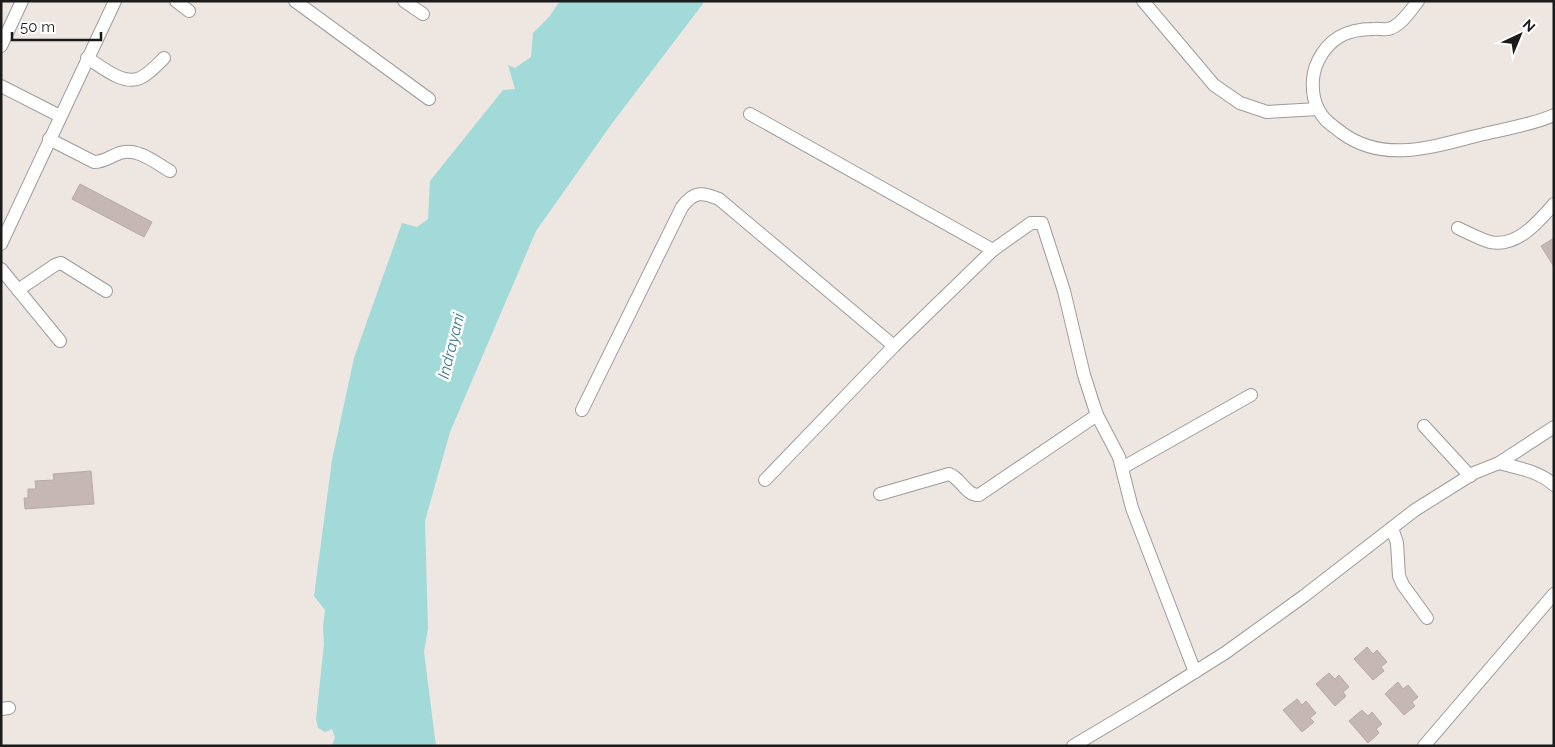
<svg xmlns="http://www.w3.org/2000/svg" width="1555" height="747" viewBox="0 0 1555 747" font-family="Raleway,sans-serif">
	<rect width="100%" height="100%" fill="#ede6e1"/>
	<polygon fill="#a1dad9" points="560,1 705,1 613,122 536,231 450,432 425,521 428,629 424,652 436,746 332,746 335,738 332,729 325,732 318,728 316,719 324,644 323,627 325,610 314,596 332,460 354,358 402,223 417,227 428,219 430,181 503,90 515,89 508,65 515,68 531,57 533,33 549,17"/>
	<g fill="#c4b7b4" stroke="#bea9a4">
		<polygon points="80,184 152,222 144,237 72,199"/>
		<polygon points="1554,238 1554,267 1541,246"/>
		<polygon points="91,471 94,504 25,509 24,498 28,498 28,489 36,489 35,481 54,480 53,474"/>
		<polygon points="1367,647 1373,654 1377,650 1387,662 1381,667 1384,671 1373,680 1354,659"/>
		<polygon points="1329,673 1335,679 1339,675 1349,687 1343,692 1346,696 1335,706 1316,684"/>
		<polygon points="1398,682 1403,689 1408,685 1418,697 1412,702 1415,706 1404,715 1385,694"/>
		<polygon points="1297,699 1302,705 1306,701 1316,713 1310,718 1314,722 1302,732 1283,710"/>
		<polygon points="1362,710 1368,716 1372,712 1382,724 1376,729 1379,733 1368,743 1349,721"/>
	</g>
	<g fill="none" stroke-linecap="round" stroke-linejoin="round">
		<g stroke="#9c9c9c" stroke-width="14">
			<g id="minor">
				<polyline points="176,1 189,11"/>
				<polyline points="295,1 429,99"/>
				<polyline points="404,1 423,14"/>
				<polyline points="1143,1 1214,85 1240,103 1267,112 1318,109"/>
				<path d="M1418 1C1411 10 1400 27 1388 29 1383 30 1378 28 1373 29 1347 29 1329 38 1318 61 1311 75 1311 95 1318 109 1325 122 1331 124 1342 133 1386 165 1437 145 1484 134 1508 128 1532 125 1554 115"/>
				<polyline points="1,46 22,1"/>
				<path d="M87 58C101 66 123 86 140 78 149 74 157 65 164 58"/>
				<polyline points="1,86 60,116"/>
				<polyline points="750,114 993,250 1031,223 1042,223 1064,291 1084,375 1092,400 1097,415 1119,457 1132,508 1195,672"/>
				<path d="M49 139 94 162C104 162 111 156 120 153 137 147 156 163 170 171"/>
				<path d="M1458 228C1468 233 1480 239 1490 242 1517 248 1539 221 1554 204"/>
				<polyline points="1,244 115,1"/>
				<polyline points="1,269 60,341"/>
				<polyline points="18,290 55,265 61,263 106,291"/>
				<path d="M582 410 682 207C694 191 702 192 719 199L894 346"/>
				<polyline points="1424,426 1470,476"/>
				<path d="M1499 463C1518 468 1539 471 1554 485"/>
				<polyline points="1122,468 1251,395"/>
				<polyline points="765,480 894,346 993,250"/>
				<path d="M880 494 949 474C961 478 966 496 979 495L1097 415"/>
				<polyline points="1392,528 1397,543 1399,576 1403,585 1427,618"/>
				<polyline points="1,709 9,708"/>
				<polyline points="1073,746 1147,702 1225,653 1304,596 1415,510 1474,473 1499,463 1554,427"/>
				<polyline points="1424,746 1554,594"/>
			</g>
		</g>
		<use href="#minor" stroke="#fff" stroke-width="12"/>
	</g>
	<g text-anchor="middle" dominant-baseline="central" stroke-width="5" stroke-linejoin="round" paint-order="stroke">
		<g font-size="16" font-style="italic" fill="#417d91" stroke="#fff">
			<text transform="translate(451 346) rotate(-76)">Indrayani</text>
		</g>
	</g>
	<rect width="1555" height="747" fill="none" stroke="#1b1b1b" stroke-width="5"/>
	<g transform="translate(1520 35) rotate(44)" stroke="#ffffff" stroke-width="4" paint-order="stroke">
	<path d="M0-4L9 19L0 12L-9 19Z" fill="#1b1b1b"/>
	<text y="-8" font-size="14" font-weight="bold" text-anchor="middle" fill="#1b1b1b">N</text>
	</g>
	<path d="M12 32v8h89v-8" fill="none" stroke="#1b1b1b" stroke-width="2.5"/>
	<text x="20" y="32" font-size="15" fill="#1b1b1b" stroke="#ffffff" stroke-width="4" paint-order="stroke">50 m</text>
</svg>
